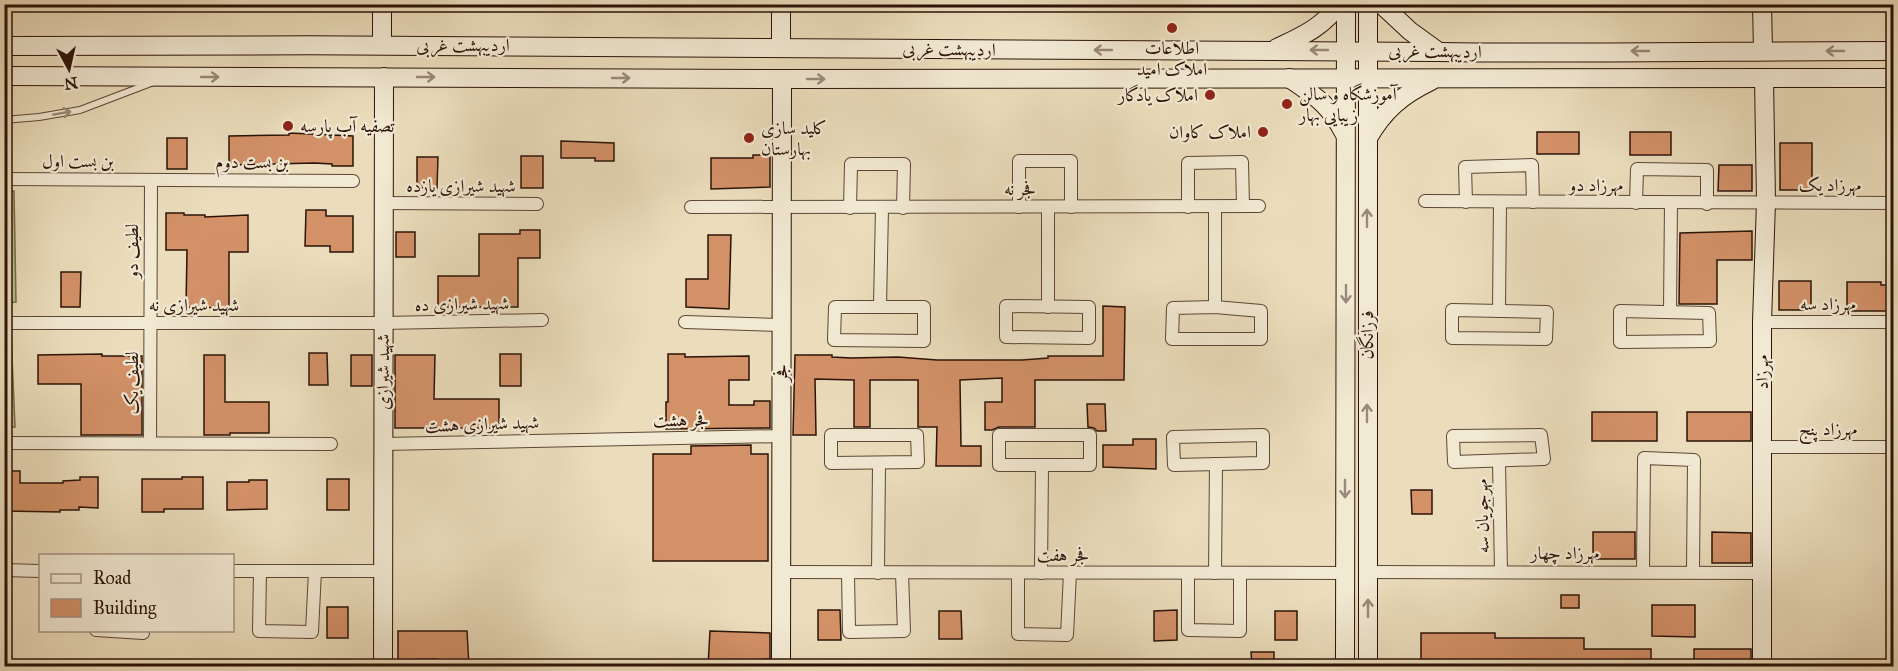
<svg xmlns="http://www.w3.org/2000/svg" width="1898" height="671" viewBox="0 0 1898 671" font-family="'IM FELL Great Primer',Amiri,serif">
	<rect width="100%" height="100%" fill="#ebddbc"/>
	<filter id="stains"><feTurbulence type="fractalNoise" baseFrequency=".00333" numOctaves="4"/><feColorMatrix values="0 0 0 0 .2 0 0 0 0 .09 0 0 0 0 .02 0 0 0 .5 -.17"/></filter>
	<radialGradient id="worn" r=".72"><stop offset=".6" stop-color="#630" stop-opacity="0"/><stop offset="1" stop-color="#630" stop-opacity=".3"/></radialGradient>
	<g fill="#bbc08e" stroke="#746a4b" stroke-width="1.5">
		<polygon points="14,191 16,302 5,303 5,192"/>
		<polygon points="11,333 15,427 5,427 5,334"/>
	</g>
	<g fill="#d39168" stroke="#2c1308" stroke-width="1.5">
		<rect x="1537" y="132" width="42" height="22"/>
		<rect x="1630" y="132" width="41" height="23"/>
		<polygon points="289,133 353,136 353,166 332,166 332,164 314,163 229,165 229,136 289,135"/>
		<rect x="167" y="138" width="20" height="31"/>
		<polygon points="561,141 614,143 614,161 595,161 595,158 561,158"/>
		<rect x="1780" y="143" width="32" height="47"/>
		<polygon points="753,155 770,155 770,187 711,189 711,158 753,158"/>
		<rect x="521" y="156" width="22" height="32"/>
		<polygon points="417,157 438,157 437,188 417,188"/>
		<polygon points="1719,165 1752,165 1752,191 1718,191"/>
		<polygon points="306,210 326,210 326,216 353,216 353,252 330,252 330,246 305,246"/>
		<polygon points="166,213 184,213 184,215 205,215 205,217 248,215 248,252 229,252 229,308 186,307 187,250 166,250"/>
		<polygon points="520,230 540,230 540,258 518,258 518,307 438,307 438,276 479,276 479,234 520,234"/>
		<polygon points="1752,231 1752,260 1717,260 1717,304 1679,304 1680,233"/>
		<rect x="396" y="232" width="19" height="25"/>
		<polygon points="708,235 731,235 729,309 686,307 686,279 708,279"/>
		<polygon points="61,272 81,272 80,307 61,307"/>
		<rect x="1779" y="281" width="32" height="29"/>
		<polygon points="1847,282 1881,282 1881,285 1893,285 1893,311 1847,311"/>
		<polygon points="1103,306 1125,307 1124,380 1035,380 1035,427 999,427 992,430 985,430 985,402 1002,402 1002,378 960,380 961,446 981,446 981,466 936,466 937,427 918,427 918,380 870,380 870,427 854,427 854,380 815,379 816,435 793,435 795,355 832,355 832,357 851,358 898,357 937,360 1022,360 1048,358 1048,356 1103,356"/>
		<polygon points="309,353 327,353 328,385 309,385"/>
		<polygon points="102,354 102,356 142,356 142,435 81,435 81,384 38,384 38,355"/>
		<rect x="500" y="354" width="21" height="32"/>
		<polygon points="668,354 685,354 685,357 749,356 749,380 729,380 729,405 754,405 754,401 770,401 770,428 666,429 666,402 668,402"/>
		<polygon points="204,355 225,355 225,402 269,402 269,433 230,433 230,435 204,435"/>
		<rect x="351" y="355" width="21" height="31"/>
		<polygon points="395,355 435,355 434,399 499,399 499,428 395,428"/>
		<polygon points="1087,404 1105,404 1106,431 1097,431 1094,428 1088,427"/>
		<rect x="1592" y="412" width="65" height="29"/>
		<rect x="1687" y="412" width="64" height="29"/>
		<polygon points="1133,439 1156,439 1156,469 1103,467 1103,445 1133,445"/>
		<polygon points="751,445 751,454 768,454 768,561 653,561 653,454 691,454 691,446"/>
		<polygon points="4,471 20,471 20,483 63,483 63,481 80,480 80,477 98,477 98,508 79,507 79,510 60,510 60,512 4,511"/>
		<polygon points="182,477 203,477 203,509 164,509 164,512 142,512 142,479 182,479"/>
		<rect x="327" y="479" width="22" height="31"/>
		<polygon points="249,480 267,480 267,509 227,510 227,482 249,482"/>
		<polygon points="1411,490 1432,490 1432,514 1412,514"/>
		<rect x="1593" y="532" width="42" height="27"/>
		<polygon points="1712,532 1751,533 1751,563 1712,563"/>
		<rect x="1561" y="595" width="18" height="13"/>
		<polygon points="1652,605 1695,605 1695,637 1652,636"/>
		<rect x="327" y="607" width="21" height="31"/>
		<polygon points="818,610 840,610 841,640 818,640"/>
		<polygon points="1177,610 1177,640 1154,641 1154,611"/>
		<polygon points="939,611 961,611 962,639 939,639"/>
		<rect x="1275" y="611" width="22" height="29"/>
		<polygon points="398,631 467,631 469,666 435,666 435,659 398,660"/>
		<polygon points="710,631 770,633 770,659 742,661 742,666 708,666"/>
		<polygon points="1421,633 1495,633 1495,638 1584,638 1584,649 1651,649 1651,666 1421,666"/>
		<rect x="1694" y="649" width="57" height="17"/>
		<polygon points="1251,652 1274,652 1274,666 1252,666"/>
	</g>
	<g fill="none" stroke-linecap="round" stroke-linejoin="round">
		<g stroke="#5c4635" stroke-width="8">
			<polyline id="lane" points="4,120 39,117 80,110 151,83"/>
		</g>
		<g stroke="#5c4635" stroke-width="14">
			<g id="street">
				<polyline points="4,179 353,181"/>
				<polyline points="1425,201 1894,203"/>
				<polyline points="1466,202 1465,167 1532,165 1533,202"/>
				<polyline points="384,203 537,204"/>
				<polyline points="1636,203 1637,169 1707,170 1707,204"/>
				<polyline points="691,207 1259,206"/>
				<polyline points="1019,207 1019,161 1071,161 1071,207"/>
				<polyline points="1188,207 1188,163 1242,162 1243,206"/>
				<polyline points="1215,207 1215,307"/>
				<polyline points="850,208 851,164 904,164 903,208"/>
				<polygon points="1006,306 1089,307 1089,338 1006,337"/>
				<polygon points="835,307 924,307 924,341 834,340"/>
				<polyline points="880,307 882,208"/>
				<polyline points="1048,307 1048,207"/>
				<polygon points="1215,307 1261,311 1261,339 1172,339 1173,308"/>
				<polygon points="1452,310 1547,312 1546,339 1452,338"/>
				<polyline points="1499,311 1500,202"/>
				<polygon points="1620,311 1709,313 1710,341 1620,342"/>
				<polyline points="1670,311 1671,203"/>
				<polyline points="685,322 782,325"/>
				<polyline points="1762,322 1894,322"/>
				<polyline points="4,323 383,323 542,320"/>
				<polygon points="831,435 917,435 918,462 831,463"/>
				<rect x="999" y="435" width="91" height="30"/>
				<polygon points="1263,435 1263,463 1174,465 1173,437"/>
				<polygon points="1541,435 1544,459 1454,462 1453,436"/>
				<polyline points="4,443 331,444"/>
				<polyline points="150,443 151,180"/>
				<polyline points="383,444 781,436"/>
				<polyline points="1763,447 1894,447"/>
				<polyline points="1499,461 1501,572"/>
				<polyline points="4,570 40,571"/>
				<polyline points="232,571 383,571"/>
				<polyline points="260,571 259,631 312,632 315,571"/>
				<polyline points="1643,571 1644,458 1694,460 1693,571"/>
				<polyline points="781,572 1345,573"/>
				<polyline points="1367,572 1763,573"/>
				<polyline points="848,573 849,632 904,631 902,573"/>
				<polyline points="878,573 879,463"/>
				<polyline points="1018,573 1018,634 1067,635 1070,573"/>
				<polyline points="1041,573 1042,465"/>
				<polyline points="1188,573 1188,630 1240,631 1240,573"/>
				<polyline points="1215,573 1216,464"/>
				<polyline points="96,630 143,633 143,630"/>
			</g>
		</g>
		<g stroke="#2c1308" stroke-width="20">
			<g id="secondary">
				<polyline points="1381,4 1410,31 1439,52"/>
				<polyline points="1762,4 1763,51"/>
				<polyline points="382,45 382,4"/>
				<path d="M4 46C482 44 960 47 1438 52 1590 54 1742 51 1894 51"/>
				<polyline points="781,48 781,4"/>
				<path d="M1277 48C1298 38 1326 26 1338 4"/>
				<polyline points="4,76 782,79 1894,78"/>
				<path d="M1289 78C1315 96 1329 104 1344 133"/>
				<path d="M1368 138C1384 110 1402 95 1431 81"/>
				<polyline points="383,666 384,77"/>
				<polyline points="781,666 782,79"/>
				<polyline points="1345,666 1346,4"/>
				<polyline points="1368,666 1368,4"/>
				<polyline points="1762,666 1762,322 1766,202 1764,78"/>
			</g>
		</g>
		<use href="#lane" stroke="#f2e9d3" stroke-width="6"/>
		<use href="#street" stroke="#f2e9d3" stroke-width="12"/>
		<use href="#secondary" stroke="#f2e9d3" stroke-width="18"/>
	</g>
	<defs><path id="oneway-shaft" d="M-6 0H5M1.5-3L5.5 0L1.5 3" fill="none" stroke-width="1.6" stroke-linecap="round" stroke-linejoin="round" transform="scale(1.5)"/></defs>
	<g stroke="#998978">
		<use href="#oneway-shaft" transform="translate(1103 50) rotate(-180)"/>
		<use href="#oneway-shaft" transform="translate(1319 50) rotate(180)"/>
		<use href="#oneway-shaft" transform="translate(1640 51) rotate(180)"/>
		<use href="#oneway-shaft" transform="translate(1835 51) rotate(180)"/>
		<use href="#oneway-shaft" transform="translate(210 77)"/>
		<use href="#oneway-shaft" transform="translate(426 77)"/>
		<use href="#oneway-shaft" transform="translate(621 78)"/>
		<use href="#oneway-shaft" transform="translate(816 79)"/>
		<use href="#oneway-shaft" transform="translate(62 113) rotate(-10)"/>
		<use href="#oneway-shaft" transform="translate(1367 218) rotate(-90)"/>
		<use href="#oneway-shaft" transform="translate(1346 294) rotate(90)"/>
		<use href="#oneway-shaft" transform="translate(1367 413) rotate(-90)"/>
		<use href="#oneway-shaft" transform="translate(1345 489) rotate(90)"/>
		<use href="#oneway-shaft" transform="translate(1368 608) rotate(-90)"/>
	</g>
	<g fill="#8f2418" stroke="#f2e9d3" stroke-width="2">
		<circle cx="1172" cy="28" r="6"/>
		<circle cx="1210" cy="95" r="6"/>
		<circle cx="1287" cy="104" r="6"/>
		<circle cx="288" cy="126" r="6"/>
		<circle cx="1263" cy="132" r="6"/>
		<circle cx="749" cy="138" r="6"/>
	</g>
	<g text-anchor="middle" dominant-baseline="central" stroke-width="4.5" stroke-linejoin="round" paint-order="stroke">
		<g font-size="18" fill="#2c1308" stroke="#f2e9d3">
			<text x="463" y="45">اردیبهشت غربی</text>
			<text transform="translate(949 49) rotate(1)">اردیبهشت غربی</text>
			<text transform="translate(1435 51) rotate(1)">اردیبهشت غربی</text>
			<text x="78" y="161">بن بست اول</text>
			<text x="252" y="162">بن بست دوم</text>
			<text x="1596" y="185">مهرزاد دو</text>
			<text x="1830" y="185">مهرزاد یک</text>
			<text x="461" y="186">شهید شیرازی یازده</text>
			<text x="1020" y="189">فجر نه</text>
			<text transform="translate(132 251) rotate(-90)">لطیف دو</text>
			<text transform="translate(462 304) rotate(-1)">شهید شیرازی ده</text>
			<text x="1828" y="304">مهرزاد سه</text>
			<text x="194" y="305">شهید شیرازی نه</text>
			<text transform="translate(1367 335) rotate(-90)">فرزانگان</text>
			<text transform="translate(383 372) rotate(-90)">شهید شیرازی</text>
			<text transform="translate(1762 372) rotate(-90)">مهرزاد</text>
			<text transform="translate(781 373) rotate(-90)">فجر</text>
			<text transform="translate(132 383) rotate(-90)">لطیف یک</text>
			<text transform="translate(681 420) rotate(-1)">فجر هشت</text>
			<text transform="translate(482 424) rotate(-2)">شهید شیرازی هشت</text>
			<text x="1828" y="429">مهرزاد پنج</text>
			<text transform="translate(1482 516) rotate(-91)">مهرجویان سه</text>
			<text x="1565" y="553">مهرزاد چهار</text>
			<text x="1063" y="555">فجر هفت</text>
		</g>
		<g font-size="18" fill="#2c1308" stroke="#f2e9d3" text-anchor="start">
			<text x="1172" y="48" text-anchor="middle">اطلاعات<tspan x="1172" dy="21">املاک امید</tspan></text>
			<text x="1299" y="94">آموزشگاه و سالن<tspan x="1299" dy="21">زیبایی بهار</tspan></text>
			<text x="1198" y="95" text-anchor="end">املاک یادگار</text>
			<text x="300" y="126">تصفیه آب پارسه</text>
			<text x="761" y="128">کلید سازی<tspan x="761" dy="21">بهارستان</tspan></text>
			<text x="1251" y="132" text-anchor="end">املاک کاوان</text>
		</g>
	</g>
	<rect width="1898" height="671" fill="none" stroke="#ebddbc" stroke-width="24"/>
	<rect x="6" y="6" width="1886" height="659" fill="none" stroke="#2c1308" stroke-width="3"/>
	<rect x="12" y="12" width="1874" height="647" fill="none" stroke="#2c1308" stroke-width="1.5"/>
	<rect x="39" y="554" width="195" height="78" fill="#f2e9d3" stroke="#a39382" stroke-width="1.5"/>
	<rect x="51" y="574" width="30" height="9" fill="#f2e9d3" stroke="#a39382" stroke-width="1.5"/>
	<text x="93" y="584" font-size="18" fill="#2c1308">Road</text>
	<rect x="51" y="599" width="30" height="18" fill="#d39168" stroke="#a39382" stroke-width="1.5"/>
	<text x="93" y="614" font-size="18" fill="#2c1308">Building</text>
	<g transform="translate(69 69) rotate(172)" stroke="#f2e9d3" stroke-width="4.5" paint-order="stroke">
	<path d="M0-4.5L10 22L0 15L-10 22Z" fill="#2c1308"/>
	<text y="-9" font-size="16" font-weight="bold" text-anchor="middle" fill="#2c1308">N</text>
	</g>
	<rect width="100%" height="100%" filter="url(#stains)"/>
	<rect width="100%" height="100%" fill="url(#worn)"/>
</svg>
